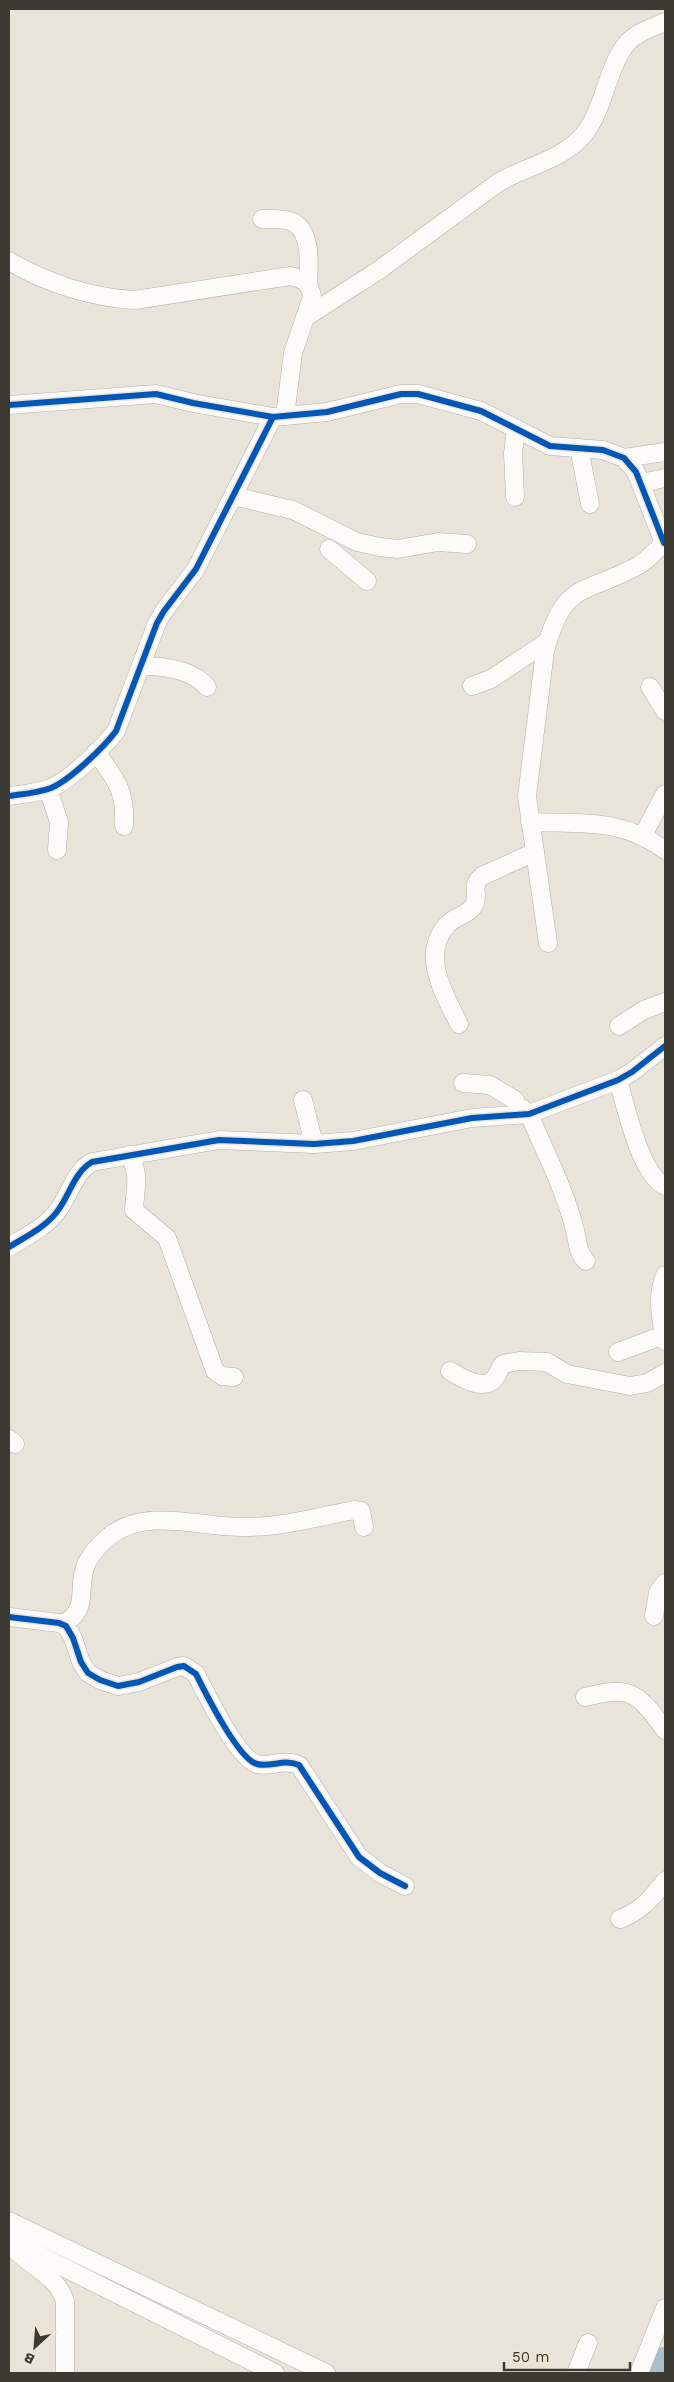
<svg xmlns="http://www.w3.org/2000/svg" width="674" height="2382" viewBox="0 0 674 2382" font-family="'Work Sans',sans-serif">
	<rect width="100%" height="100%" fill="#e9e4da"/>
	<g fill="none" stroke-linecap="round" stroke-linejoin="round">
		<polyline stroke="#abc0cb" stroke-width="30" points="662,2373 665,2362"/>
		<g stroke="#b4b0a8" stroke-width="19">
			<g id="minor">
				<path d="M262 219C271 219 284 218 293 222 312 232 309 266 308 283"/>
				<path d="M9 261C46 283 92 298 135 300L290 276C304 279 310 283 312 297L293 353 285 416"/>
				<path d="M306 317 379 270 499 182C527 166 565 159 585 133 605 107 607 66 628 42 637 32 654 27 665 22"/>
				<polyline points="9,405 156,394 193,403 273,417 327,412 401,394 418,394 481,411 550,446 603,450 624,458 636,472 664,543"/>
				<polyline points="579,448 590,504"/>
				<polyline points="624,458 665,452"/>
				<polyline points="641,483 665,478"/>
				<polyline points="233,496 293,510 357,542 380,547 398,549 438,542 467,544"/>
				<polyline points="515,497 513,453 516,429"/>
				<polyline points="329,549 367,581"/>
				<path d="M142 666C163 666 192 669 207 687"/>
				<polyline points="472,686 491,679 547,642"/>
				<polyline points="650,687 665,711"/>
				<path d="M96 752C116 780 126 790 124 826"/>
				<polyline points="48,789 59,822 57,850"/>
				<path d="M9 796C23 794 38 793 51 788 70 780 104 747 116 731L157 623 164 611 196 569 273 417"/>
				<path d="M530 822C582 824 621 818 665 850"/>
				<polyline points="643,835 665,794"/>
				<path d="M548 943 527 796 545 651C565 578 584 596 639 565 649 559 656 550 665 542"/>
				<path d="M459 1024C445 995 419 954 448 924 454 917 467 915 473 907 481 894 469 887 482 876L535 852"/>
				<polyline points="619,1026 644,1010 665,1002"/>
				<path d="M618 1080C626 1107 640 1174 665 1186"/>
				<polyline points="463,1083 490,1085 515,1100"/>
				<polyline points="303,1100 314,1144"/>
				<path d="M522 1108 529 1114C545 1152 565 1190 575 1230 578 1242 577 1252 586 1261"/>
				<path d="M129 1155C141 1176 135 1187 134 1210L167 1238 215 1371 222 1376 234 1377"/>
				<path d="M9 1247C25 1237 44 1228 56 1213 70 1196 73 1173 92 1162L219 1140 314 1144 353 1141 472 1118 529 1114 618 1080 632 1072 665 1046"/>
				<path d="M665 1275C656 1296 661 1319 665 1341"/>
				<polyline points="618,1352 664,1335"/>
				<path d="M450 1371C460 1377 480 1390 492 1381 497 1378 499 1368 503 1364L519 1361 547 1362 567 1374 630 1386 647 1383 665 1373"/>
				<polyline points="9,1439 15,1444"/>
				<polyline points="654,1616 658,1592 665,1583"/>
				<path d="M9 1617 59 1623 66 1626 73 1638 81 1662 88 1673 100 1680 118 1686 139 1682 177 1667 184 1666 196 1674C205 1692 238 1759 257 1764 272 1768 282 1758 299 1765L359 1857 380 1873 405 1886"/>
				<path d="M63 1624C88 1610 78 1594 84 1571 87 1557 100 1544 111 1535 148 1507 202 1528 245 1527 282 1527 318 1517 354 1510L361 1511 364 1527"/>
				<path d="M585 1697C631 1685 638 1693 665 1730"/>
				<path d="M620 1919C641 1911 652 1898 665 1881"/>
				<polyline points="9,2221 326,2373"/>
				<polyline points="9,2240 275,2373"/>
				<path d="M18 2253C35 2268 58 2278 65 2301V2373"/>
				<polyline points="576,2373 588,2343"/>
				<polyline points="639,2373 665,2308"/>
			</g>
		</g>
		<use href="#minor" stroke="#fcfbf9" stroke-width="18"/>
		<g stroke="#efe5d4" stroke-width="9">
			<g id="cycleway">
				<polyline points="9,405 156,394 193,403 273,417 327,412 401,394 418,394 481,411 550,446 603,450 624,458 636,472 664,543"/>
				<path d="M9 796C23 794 38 793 51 788 70 780 104 747 116 731L157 623 164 611 196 569 273 417"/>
				<path d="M9 1247C25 1237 44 1228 56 1213 70 1196 73 1173 92 1162L219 1140 314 1144 353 1141 472 1118 529 1114 618 1080 632 1072 665 1046"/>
				<path d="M9 1617 59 1623 66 1626 73 1638 81 1662 88 1673 100 1680 118 1686 139 1682 177 1667 184 1666 196 1674C205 1692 238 1759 257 1764 272 1768 282 1758 299 1765L359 1857 380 1873 405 1886"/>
			</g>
		</g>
		<use href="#cycleway" stroke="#0057b8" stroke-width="6"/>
	</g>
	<rect width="674" height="2382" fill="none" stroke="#3d3a33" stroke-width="20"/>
	<g transform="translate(35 2347) rotate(206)" stroke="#efe5d4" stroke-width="4" paint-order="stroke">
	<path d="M0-4L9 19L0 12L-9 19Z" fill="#3d3a33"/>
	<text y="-8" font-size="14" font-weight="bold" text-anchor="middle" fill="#3d3a33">B</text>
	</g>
	<path d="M504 2362v8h126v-8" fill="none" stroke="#3d3a33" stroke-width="2.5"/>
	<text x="512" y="2362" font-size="15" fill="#3d3a33" stroke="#efe5d4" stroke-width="4" paint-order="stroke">50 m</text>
</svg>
